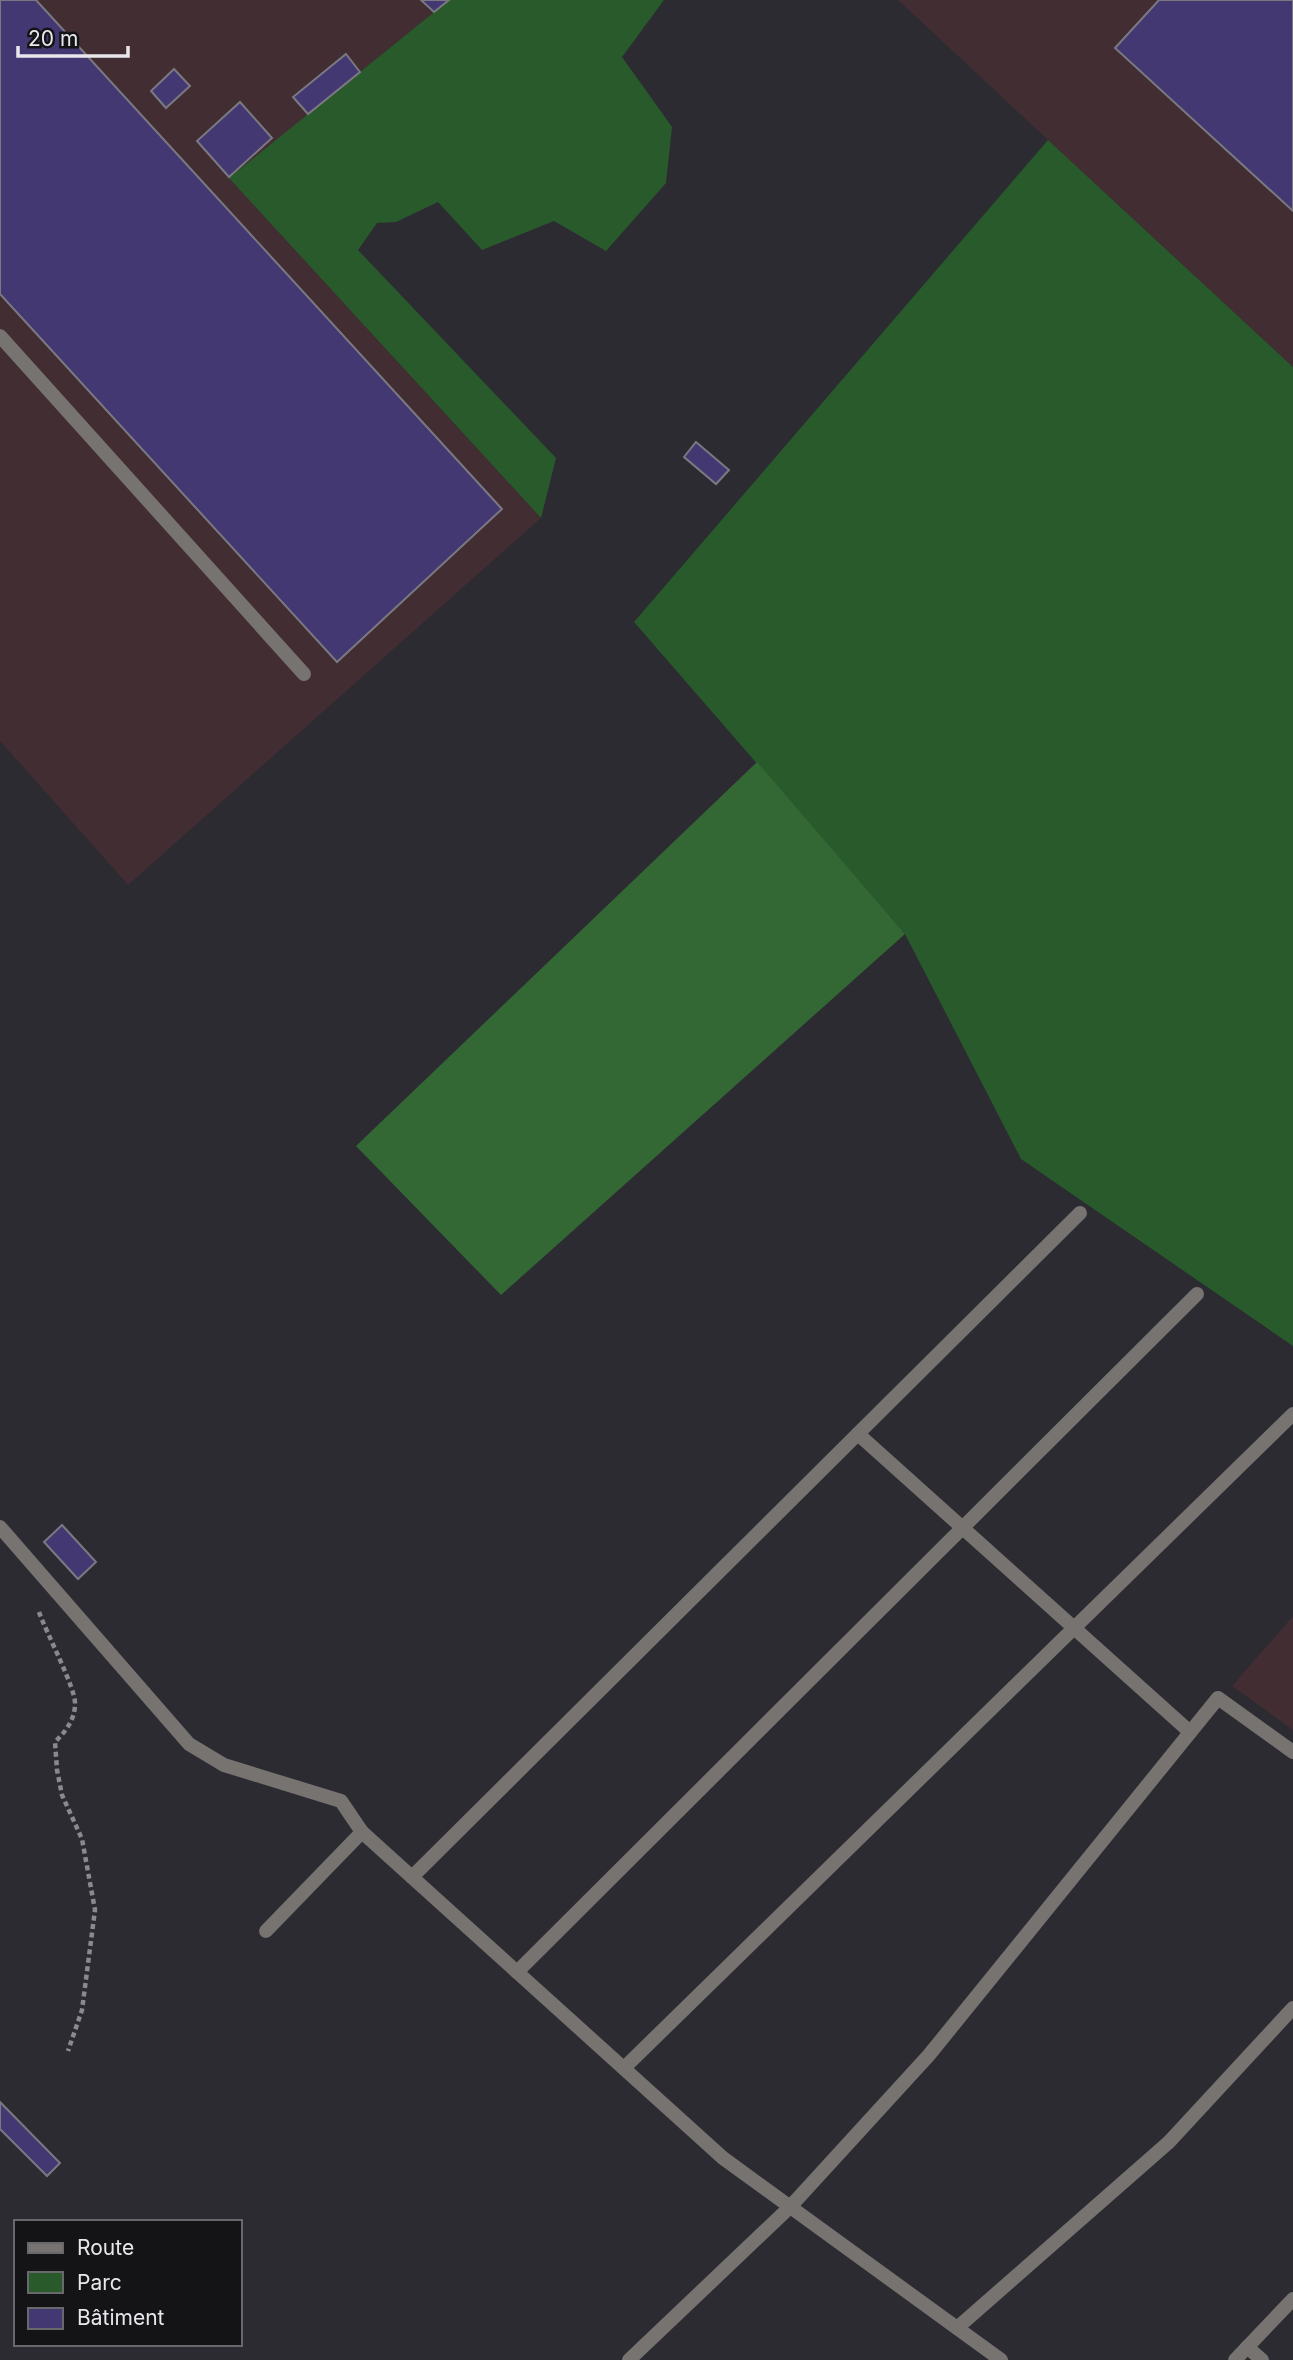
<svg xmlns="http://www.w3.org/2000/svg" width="1293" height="2360" viewBox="0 0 1293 2360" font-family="Inter,sans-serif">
	<rect width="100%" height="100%" fill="#2c2b32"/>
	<g fill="#412d32">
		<polygon points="0,0 449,0 230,178 541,518 128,885 0,741"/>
		<polygon points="898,0 1293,0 1293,367 1048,140"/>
		<polygon points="1293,1616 1293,1730 1232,1686"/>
	</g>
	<g fill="#285a2b">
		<polygon points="449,0 664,0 622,57 672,127 666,183 606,251 554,221 482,250 438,202 396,222 377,223 358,250 556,458 541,518 229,178"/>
		<polygon points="1048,140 1293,367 1293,1346 1021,1159 905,934 634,622"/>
	</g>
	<polygon fill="#336835" points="757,762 905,934 501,1295 356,1146"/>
	<g fill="#443873" stroke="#7a7981" stroke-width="2">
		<polygon points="0,0 36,0 502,509 337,662 0,294"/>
		<polygon points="421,0 449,0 434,12"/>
		<polygon points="1159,0 1293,0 1293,211 1115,48"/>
		<polygon points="346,54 360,72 308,114 293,97"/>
		<polygon points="174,69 190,86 166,108 151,91"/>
		<polygon points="240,102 272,138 229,177 197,141"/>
		<polygon points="696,442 729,470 716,484 684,457"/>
		<polygon points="62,1525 96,1562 78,1579 44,1542"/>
		<polygon points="0,2102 60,2163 47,2176 0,2129"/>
	</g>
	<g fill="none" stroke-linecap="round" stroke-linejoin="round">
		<path stroke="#8a898f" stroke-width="4.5" stroke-dasharray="5 3.5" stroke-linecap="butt" d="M39 1612C46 1632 76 1689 75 1704 75 1720 65 1732 55 1742L57 1770 62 1795 82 1839 95 1910 82 2010 68 2051"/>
		<polyline stroke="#767370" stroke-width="14" points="0,336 304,674"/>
		<g stroke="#767370" stroke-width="14">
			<polyline points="858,1434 1190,1732"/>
			<polyline points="0,1527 189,1744 224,1765 341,1801 362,1832"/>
			<polyline points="412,1877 1080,1213"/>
			<polyline points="266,1931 362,1832 723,2158 1001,2360"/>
			<polyline points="517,1972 1197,1294"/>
			<polyline points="624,2068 1293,1414"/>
			<polyline points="957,2328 1169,2142 1293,2008"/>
			<polyline points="1247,2347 1262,2360"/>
			<polyline points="629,2360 790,2207 929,2055 1218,1698 1293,1752"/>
			<polyline points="1235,2360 1293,2299"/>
		</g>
	</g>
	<rect x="14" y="2220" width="228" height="126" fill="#141417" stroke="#69686c" stroke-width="2"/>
	<rect x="28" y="2243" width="35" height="10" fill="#767370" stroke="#69686c" stroke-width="2"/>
	<text x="77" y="2255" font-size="21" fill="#e8e7ec">Route</text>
	<rect x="28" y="2272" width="35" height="21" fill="#285a2b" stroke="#69686c" stroke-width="2"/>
	<text x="77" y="2290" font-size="21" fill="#e8e7ec">Parc</text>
	<rect x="28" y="2308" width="35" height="21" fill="#443873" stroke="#69686c" stroke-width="2"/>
	<text x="77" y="2325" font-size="21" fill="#e8e7ec">Bâtiment</text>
	<path d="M18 46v10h110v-10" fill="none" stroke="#e8e7ec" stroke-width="3.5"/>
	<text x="28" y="46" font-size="21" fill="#e8e7ec" stroke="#141417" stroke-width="5" paint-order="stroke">20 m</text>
</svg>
